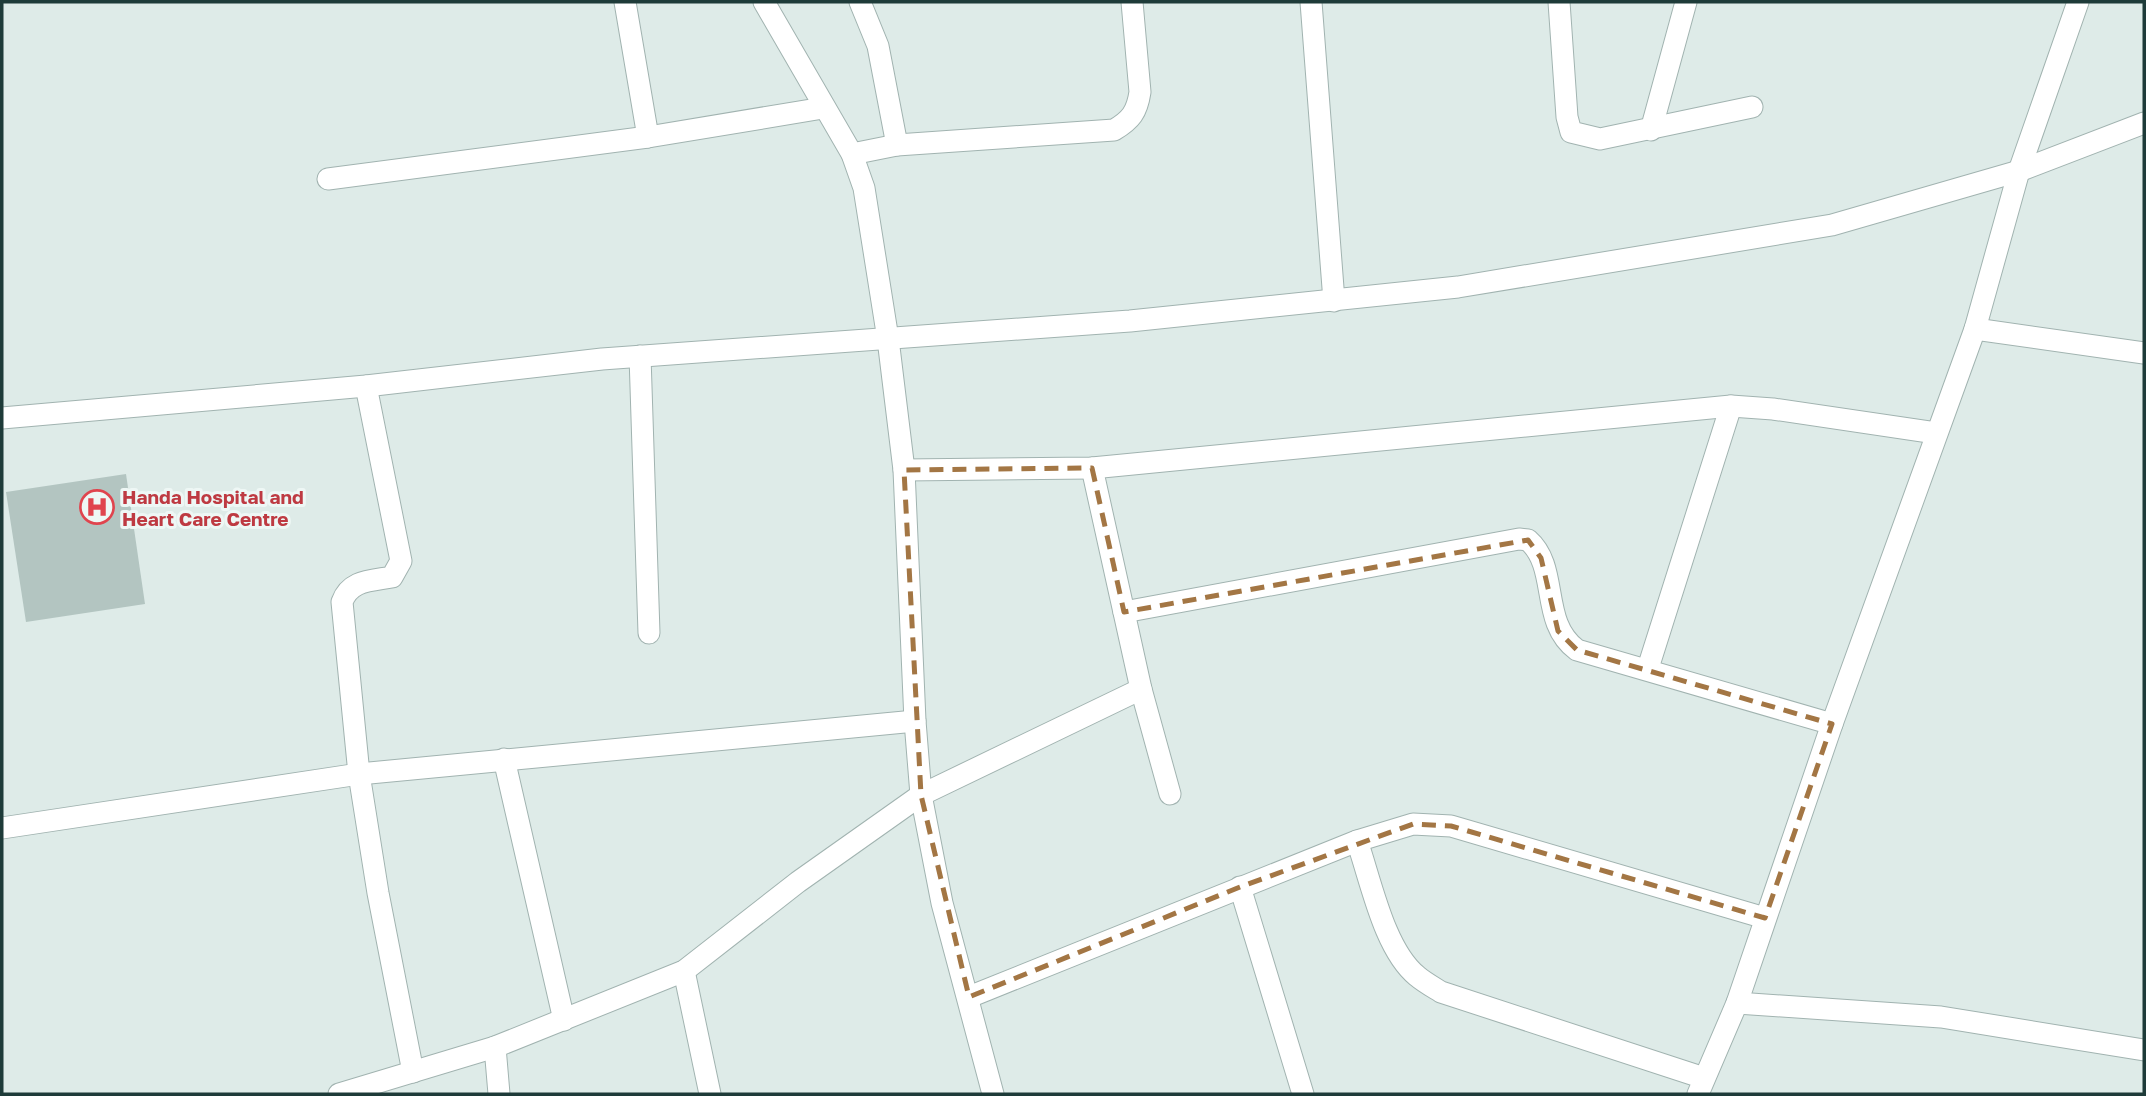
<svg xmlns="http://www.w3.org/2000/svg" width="2146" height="1096" viewBox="0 0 2146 1096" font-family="'Golos Text',sans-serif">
	<rect width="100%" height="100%" fill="#deebe8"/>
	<polygon fill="#b3c5c1" points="126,474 145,604 26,622 6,492"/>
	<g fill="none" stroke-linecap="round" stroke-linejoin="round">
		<g stroke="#a1b3b0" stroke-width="23">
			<g id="minor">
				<polyline points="625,2 648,137"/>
				<polyline points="764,2 852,154 864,188 888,339 904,470 915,721 921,795 942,903 993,1094"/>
				<polyline points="860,2 878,46 897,145"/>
				<polyline points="1311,2 1334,301"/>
				<polyline points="1559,2 1567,117 1571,132 1600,139 1752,107"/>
				<polyline points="1651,130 1686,2"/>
				<path d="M852 154 897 145 1114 130C1131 120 1137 112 1140 92L1132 2"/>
				<polyline points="328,179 648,137 823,108"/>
				<polyline points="1975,329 2144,353"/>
				<polyline points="640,356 649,633"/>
				<path d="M366 386 401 561 392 577C370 581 350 580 342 602L359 774 378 893 413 1072"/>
				<polyline points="2,418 366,386 602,359 1130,321 1458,287 1832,225 2019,171 2144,123"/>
				<polyline points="1092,468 1141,689 1170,794"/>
				<polyline points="904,470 1092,468 1731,406 1773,409 1936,433"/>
				<path d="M1124 612 1519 539 1528 540C1560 568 1539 622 1577 650L1832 724"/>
				<polyline points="1648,668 1731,406"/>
				<polyline points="504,759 564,1020"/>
				<polyline points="2,828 359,774 915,721"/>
				<path d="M1357 841C1371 881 1384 949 1417 976 1424 982 1433 987 1441 992L1704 1078"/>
				<polyline points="1240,887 1303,1094"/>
				<polyline points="684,971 710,1094"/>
				<polyline points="969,997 1357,841 1413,824 1451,826 1765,918"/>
				<polyline points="1737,1003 1941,1017 2144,1050"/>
				<polyline points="495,1047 499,1094"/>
				<polyline points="339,1094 495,1047 684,971 798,882 921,795 1141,689"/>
				<polyline points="1698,1094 1737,1003 1832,724 1975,329 2019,171 2078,2"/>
			</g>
		</g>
		<use href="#minor" stroke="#fff" stroke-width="21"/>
	</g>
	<path fill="none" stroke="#a37644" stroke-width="5" stroke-dasharray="14 9" stroke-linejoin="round" d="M1092 468 1124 612 1528 540 1541 558 1558 631 1577 650 1832 724 1765 918 1451 826 1413 824 1240 887 969 997 921 795 904 470Z"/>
	<defs>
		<g id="hospital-ring" transform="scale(1.75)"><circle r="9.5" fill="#eef7f5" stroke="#e0444e" stroke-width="1.5"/><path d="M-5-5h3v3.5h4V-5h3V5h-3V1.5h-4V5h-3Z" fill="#e0444e"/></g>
	</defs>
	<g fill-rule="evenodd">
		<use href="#hospital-ring" x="97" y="507"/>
	</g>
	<g text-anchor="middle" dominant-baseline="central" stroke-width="6" stroke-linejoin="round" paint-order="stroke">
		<g font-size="19" font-weight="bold" fill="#be3a42" stroke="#eef7f5" text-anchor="start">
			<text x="122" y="496">Handa Hospital and<tspan x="122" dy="22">Heart Care Centre</tspan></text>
		</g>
	</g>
	<rect width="2146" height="1096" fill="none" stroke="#1e3b39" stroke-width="7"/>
</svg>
